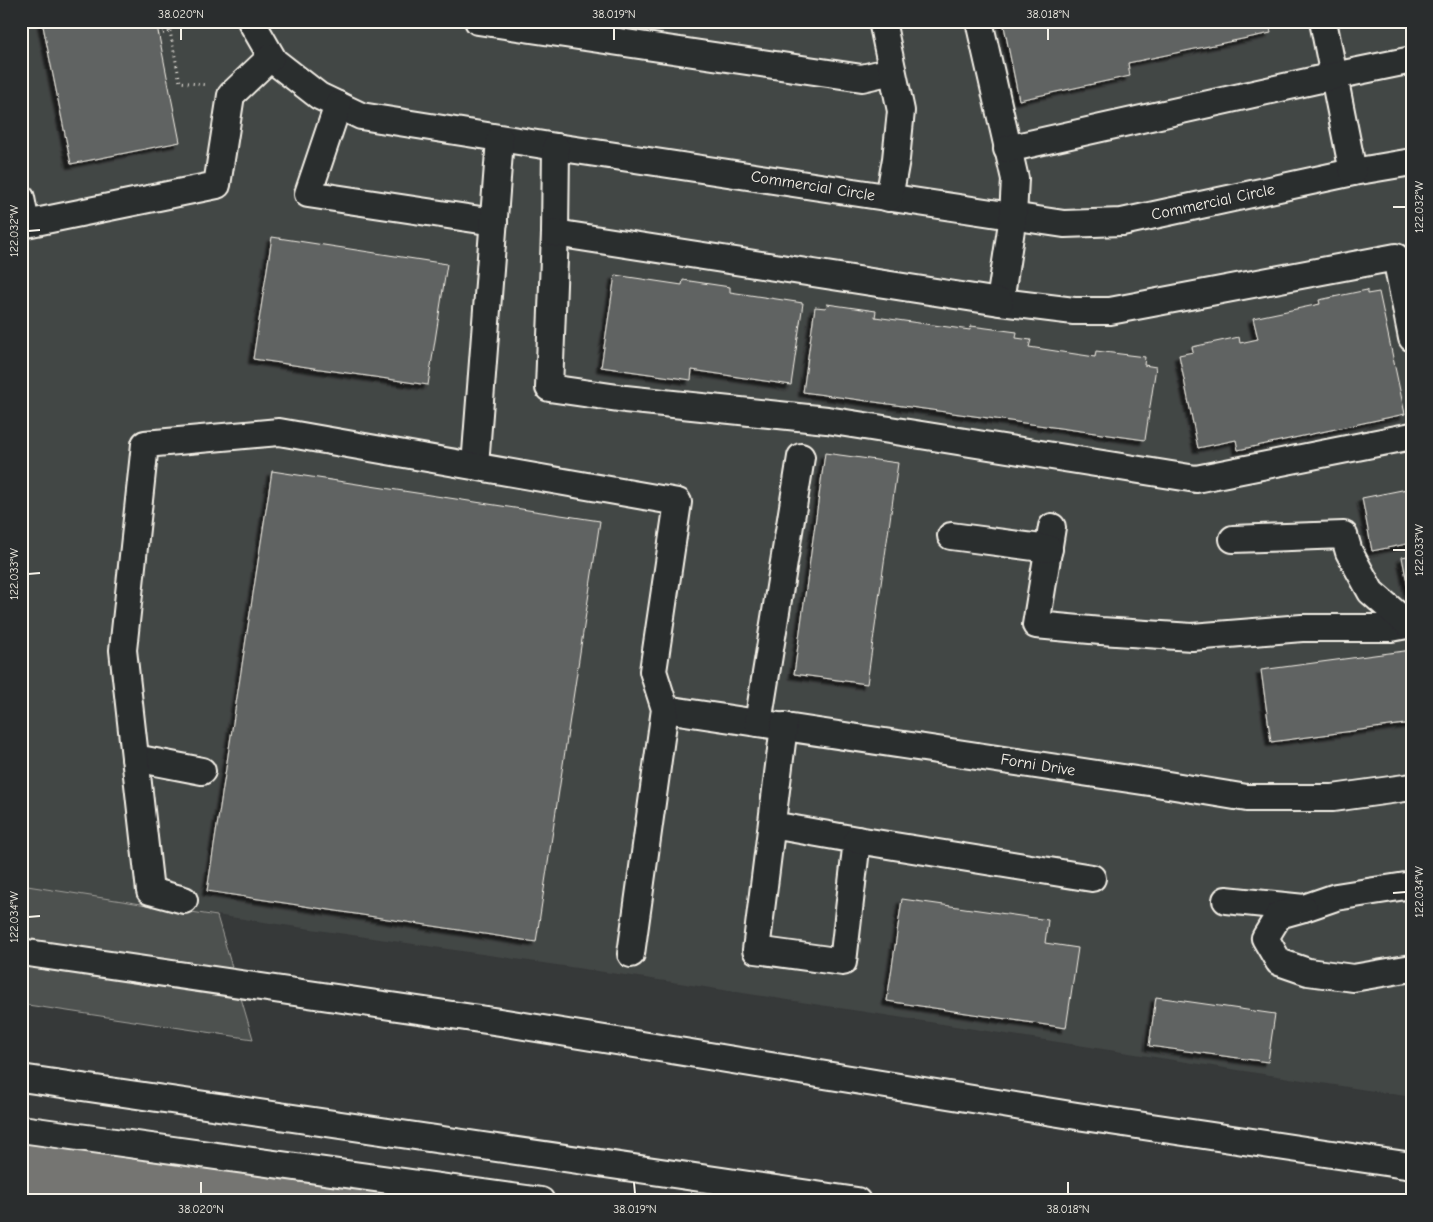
<svg xmlns="http://www.w3.org/2000/svg" width="1433" height="1222" viewBox="0 0 1433 1222" font-family="'Comic Neue',sans-serif">
	<defs>
		<filter id="shadow"><feDropShadow dx="-4.5" dy="4.5" stdDeviation="1" flood-color="#0009"/></filter>
	</defs>
	<rect width="100%" height="100%" fill="#363939"/>
	<filter id="ink" filterUnits="userSpaceOnUse"><feTurbulence type="fractalNoise" baseFrequency=".02" numOctaves="2"/><feDisplacementMap in="SourceGraphic" scale="10" xChannelSelector="R" yChannelSelector="G"/><feConvolveMatrix kernelMatrix="1 2 1 2 8 2 1 2 1" color-interpolation-filters="sRGB"/></filter>
	<g filter="url(#ink)">
		<polygon fill="#434645" points="21,21 1412,21 1412,1097 679,983 121,901 21,885"/>
		<polygon fill="#4e514f" stroke="#a1a19c" points="21,885 217,916 253,1039 21,1004"/>
		<polygon fill="#757572" stroke="#a8a7a1" points="21,1137 476,1201 21,1201"/>
		<g fill="#616362" stroke="#f4f1e8" filter="url(#shadow)">
			<polygon points="42,21 156,21 180,142 71,164"/>
			<polygon points="1003,21 1269,21 1271,33 1128,63 1130,76 1019,100"/>
			<polygon points="272,237 447,264 428,385 253,359"/>
			<polygon points="615,275 682,285 683,280 730,287 730,292 803,303 791,385 692,370 691,380 601,367"/>
			<polygon points="1367,290 1367,294 1379,292 1405,414 1238,450 1236,440 1198,448 1179,355 1193,352 1192,347 1239,337 1240,343 1258,339 1253,318 1320,304 1319,300"/>
			<polygon points="827,304 876,311 875,317 970,330 971,326 1017,332 1016,338 1031,340 1029,347 1095,357 1096,351 1145,357 1144,365 1156,367 1145,440 803,392 815,307 826,308"/>
			<polygon points="825,453 898,463 867,684 794,674"/>
			<polygon points="272,471 600,521 536,942 207,891"/>
			<polygon points="1412,488 1412,543 1372,551 1362,498"/>
			<polygon points="1412,555 1412,597 1410,598 1402,557"/>
			<polygon points="1412,650 1412,723 1271,742 1261,670"/>
			<polygon points="902,899 1048,920 1045,943 1078,948 1066,1028 887,1001"/>
			<polygon points="1156,997 1275,1014 1268,1062 1149,1046"/>
		</g>
		<g fill="none" stroke-linecap="round" stroke-linejoin="round">
			<g stroke="#f4f1e8" stroke-width="30">
				<g id="minor">
					<polyline points="251,21 274,61 319,96 361,116 556,147 1064,224 1122,222 1353,172 1412,162"/>
					<polyline points="478,21 862,78 892,71"/>
					<polyline points="882,21 901,111 896,159 889,198"/>
					<polyline points="979,21 1015,179 1013,216 1000,302 1074,311 1110,311 1396,257 1412,338"/>
					<polyline points="1323,21 1353,172"/>
					<polyline points="338,105 308,194 494,222"/>
					<polyline points="556,147 555,233 549,388 625,399 827,420 1196,479 1412,436"/>
					<polyline points="1007,149 1334,76 1412,60"/>
					<polyline points="21,198 26,224 217,185 231,95 271,57"/>
					<polyline points="555,233 1000,302"/>
					<polyline points="475,466 500,139"/>
					<polyline points="1052,527 1036,625 1101,631 1192,637 1302,628 1391,628 1412,624"/>
					<polyline points="951,536 1049,549"/>
					<polyline points="1233,539 1344,535 1349,552 1371,592 1409,625"/>
					<polyline points="665,709 1156,783 1247,798 1333,798 1412,787"/>
					<polyline points="758,723 801,457"/>
					<polyline points="135,758 202,771"/>
					<polyline points="772,825 857,840 843,962 756,950 784,726"/>
					<polyline points="857,840 1092,878"/>
					<polyline points="184,900 150,891 123,650 145,444 279,432 678,502 653,671 665,709 631,954"/>
					<polyline points="1226,900 1304,908 1336,897 1412,885"/>
					<polyline points="1304,908 1279,915 1265,938 1279,962 1308,972 1353,978 1412,968"/>
					<polyline points="21,952 500,1022 1077,1116 1412,1166"/>
					<polyline points="21,1078 857,1201"/>
					<polyline points="21,1129 541,1201"/>
				</g>
			</g>
			<g stroke="#f4f1e8" stroke-width="3" stroke-dasharray="1 4" stroke-linecap="butt">
				<polyline points="168,21 180,82 207,85"/>
				<polyline points="158,34 170,32"/>
			</g>
			<use href="#minor" stroke="#2a2d2e" stroke-width="26"/>
		</g>
	</g>
	<path fill="none" stroke="#f4f1e8" stroke-width="2" d="M181 28V40M614 28V40M1048 28V40M1393 207H1406M28 231 40 230M1393 550H1406M28 574 40 573M1393 893 1406 892M28 917 40 916M201 1182V1194M634 1182 635 1194M1068 1182V1194"/>
	<g text-anchor="middle" dominant-baseline="central" stroke-width="4" stroke-linejoin="round" paint-order="stroke">
		<g font-size="16" fill="#f4f1e8" stroke="#2a2d2e">
			<text transform="translate(813 186) rotate(9)">Commercial Circle</text>
			<text transform="translate(1213 202) rotate(-12)">Commercial Circle</text>
			<text transform="translate(1038 765) rotate(9)">Forni Drive</text>
		</g>
	</g>
	<rect width="1433" height="1222" fill="none" stroke="#2a2d2e" stroke-width="55"/>
	<rect x="28" y="28" width="1378" height="1166" fill="none" stroke="#f4f1e8" stroke-width="2"/>
	<g font-size="12" text-anchor="middle" fill="#f4f1e8">
		<text x="181" y="18">38.020°N</text>
		<text x="614" y="18">38.019°N</text>
		<text x="1048" y="18">38.018°N</text>
		<text transform="translate(1419 207) rotate(-90)" y="4">122.032°W</text>
		<text transform="translate(14 231) rotate(-90)" y="4">122.032°W</text>
		<text transform="translate(1419 550) rotate(-90)" y="4">122.033°W</text>
		<text transform="translate(14 574) rotate(-90)" y="4">122.033°W</text>
		<text transform="translate(1419 892) rotate(-90)" y="4">122.034°W</text>
		<text transform="translate(14 917) rotate(-90)" y="4">122.034°W</text>
		<text x="201" y="1213">38.020°N</text>
		<text x="635" y="1213">38.019°N</text>
		<text x="1068" y="1213">38.018°N</text>
	</g>
</svg>
